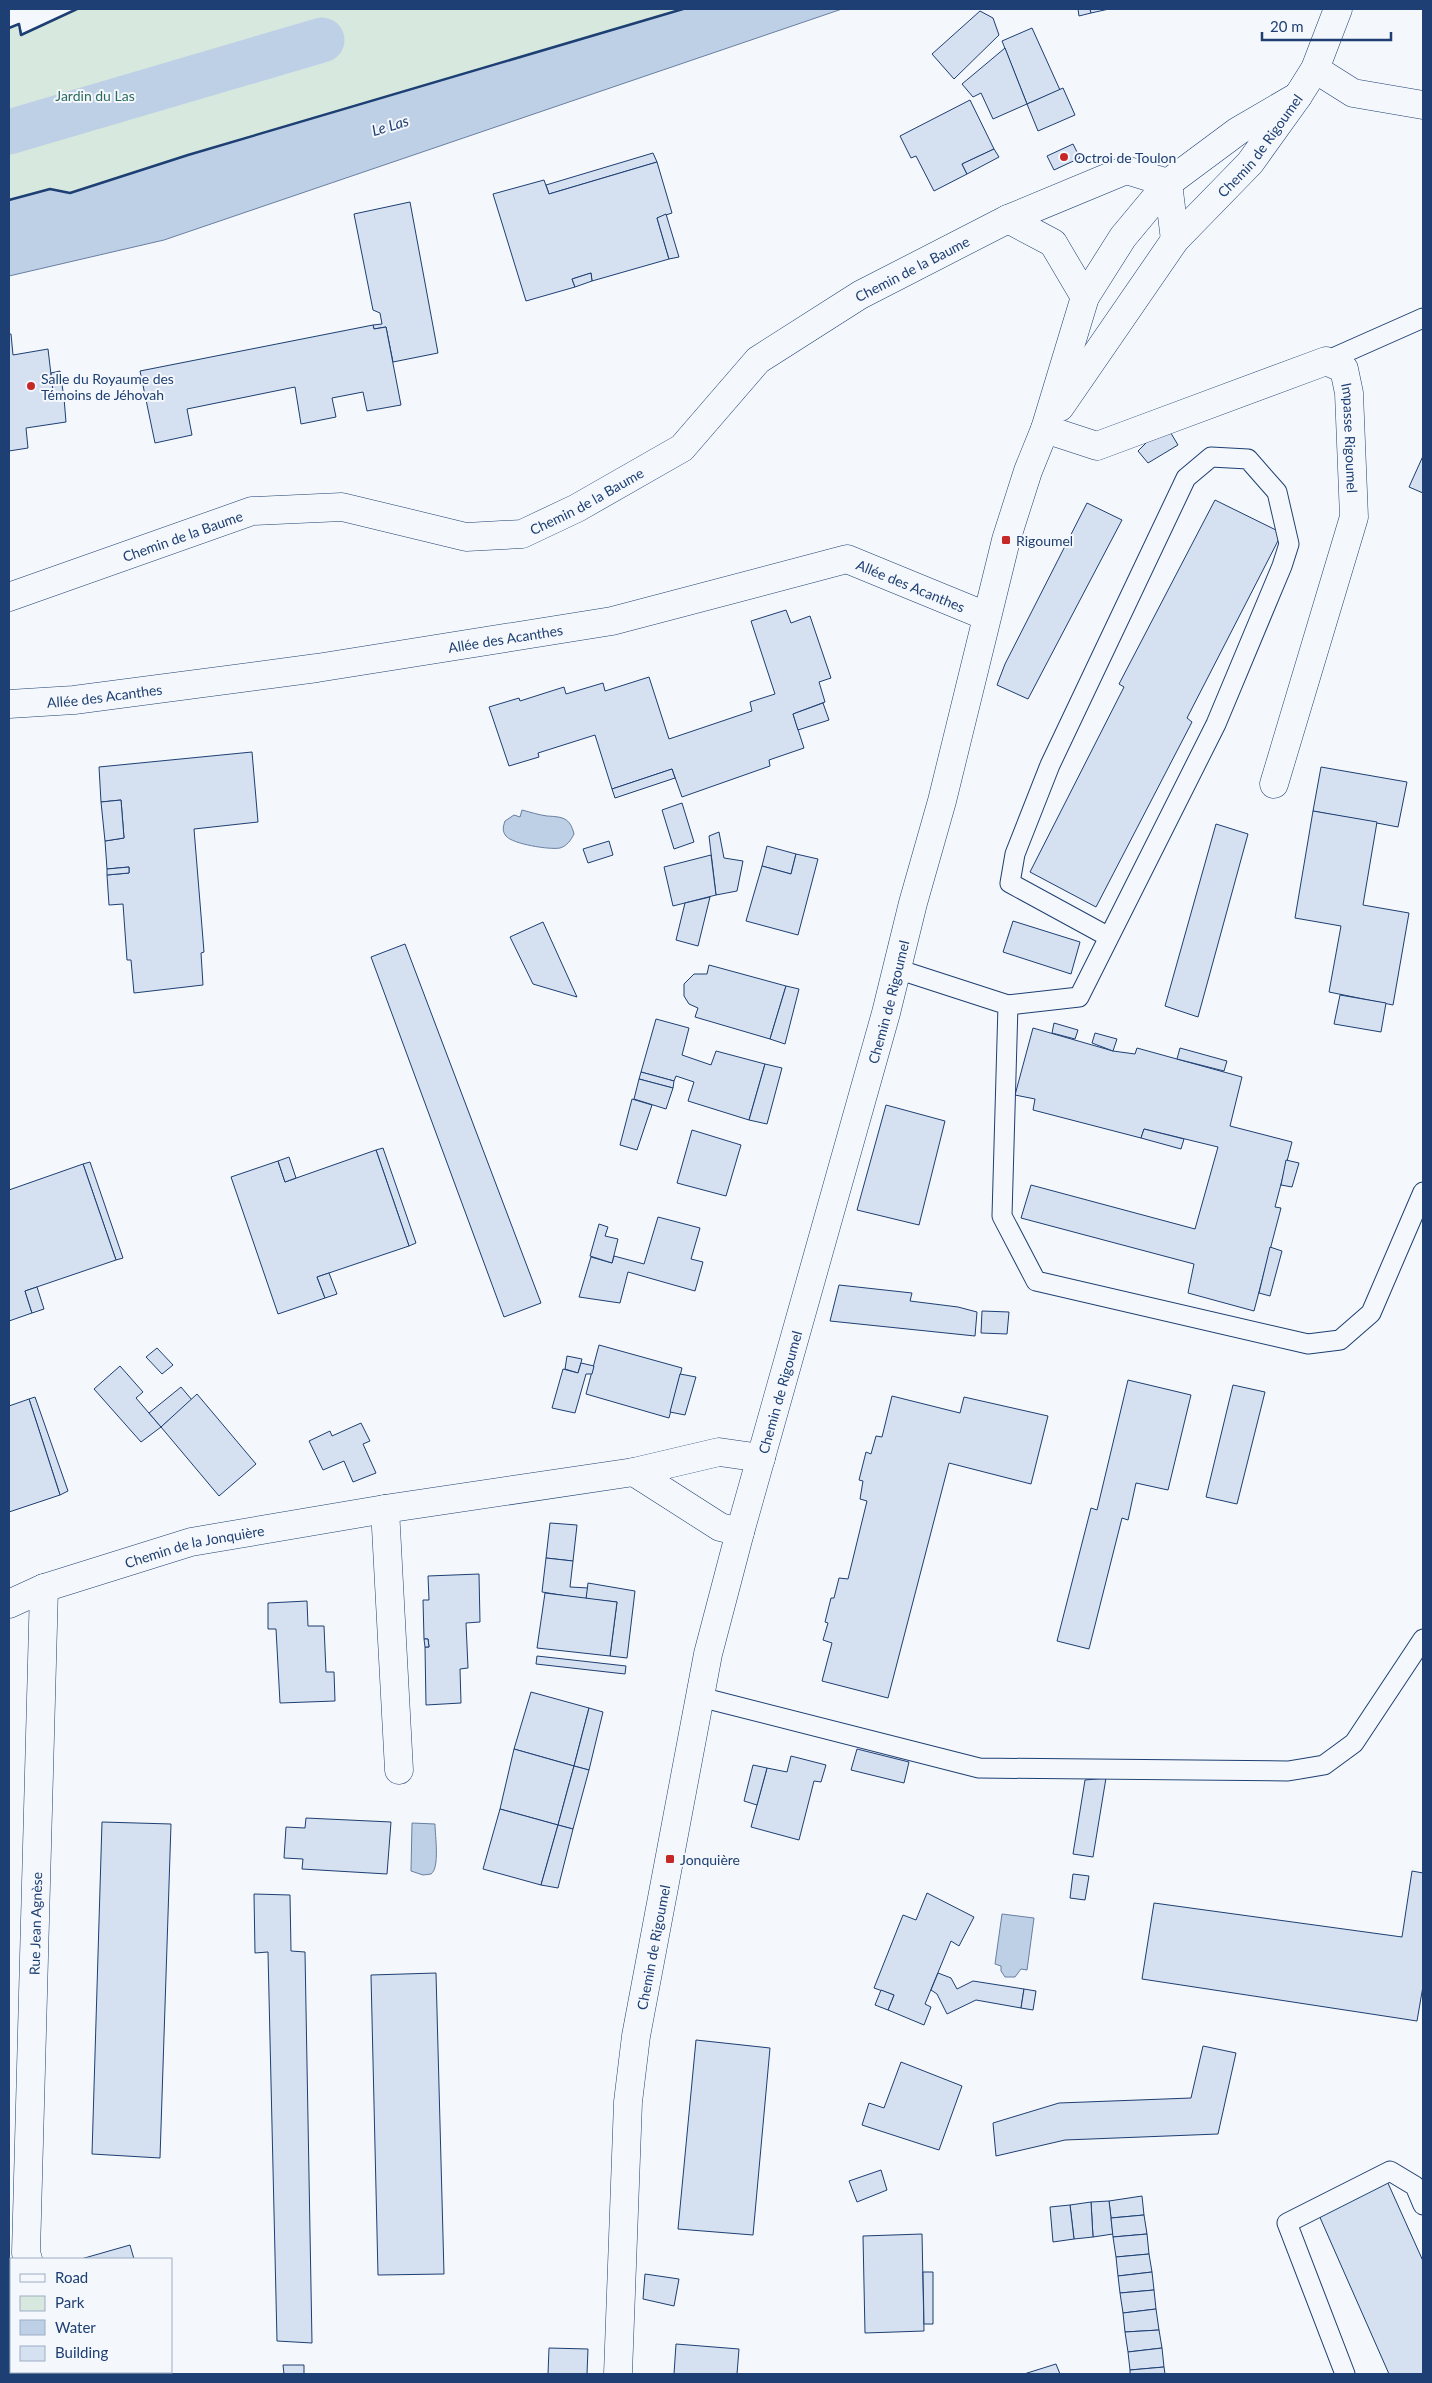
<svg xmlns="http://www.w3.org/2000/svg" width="1432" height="2383" viewBox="0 0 1432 2383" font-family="Lato,sans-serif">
	<rect width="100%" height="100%" fill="#f4f7fb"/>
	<polygon fill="#d7e8df" stroke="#687fa3" points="77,9 683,9 188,155 70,193 50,189 9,200 9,28 19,24 22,34"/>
	<g fill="#bed0e5" stroke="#687fa3">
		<polygon points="683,9 842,9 164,240 9,276 9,200 50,189 70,193 188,155"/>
		<path d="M522 810C530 812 539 815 547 816 562 817 570 817 574 834 571 840 567 846 560 848 550 850 512 844 506 836 502 831 503 827 505 821L514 815 520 817Z"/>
		<path d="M412 1823 435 1824C435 1835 440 1868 431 1874L423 1875 411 1871Z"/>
		<polygon points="1002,1914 1034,1918 1027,1970 1021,1969 1015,1977 1005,1977 1001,1971 1001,1966 995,1964"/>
	</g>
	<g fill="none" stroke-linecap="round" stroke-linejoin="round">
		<polyline stroke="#bed0e5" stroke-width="45" points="9,132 322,40"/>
	</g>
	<g fill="#d5e0f0" stroke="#1d3f73">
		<polygon points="1078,9 1090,9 1091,13 1079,16"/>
		<polygon points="1090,9 1109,9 1091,13"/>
		<polygon points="980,11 993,18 999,35 954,79 932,54"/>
		<polygon points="1032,28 1060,90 1027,104 1002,41"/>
		<polygon points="1005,48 1027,104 993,119 981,93 973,97 962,84"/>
		<polygon points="1063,88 1075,115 1038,131 1027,104"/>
		<polygon points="970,100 994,149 962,164 967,174 934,191 916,156 911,158 900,136"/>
		<polygon points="1073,144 1080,158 1054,170 1047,156"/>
		<polygon points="994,149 999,157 967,174 962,164"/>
		<polygon points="653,153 657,162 549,194 546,185"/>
		<polygon points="657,162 672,213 657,218 669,259 592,281 591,273 572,279 575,287 526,301 493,194 544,180 549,194"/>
		<polygon points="410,202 438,353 393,362 386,327 374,329 373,325 382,324 380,313 373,310 354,214"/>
		<polygon points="666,214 679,257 669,259 657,218"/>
		<polygon points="591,273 592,281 575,287 572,279"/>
		<polygon points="373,325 374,329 386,327 401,405 367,411 363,392 332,398 336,417 301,424 295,387 187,409 192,435 155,443 140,371"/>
		<polygon points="9,334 11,334 13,355 48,349 54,400 64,398 66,422 26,428 28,448 9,451"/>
		<polygon points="60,371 64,398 54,400 51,373"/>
		<polygon points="1169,430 1178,445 1148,463 1138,451 1153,436"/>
		<polygon points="1423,456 1423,493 1409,487"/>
		<polygon points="1215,500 1282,533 1187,718 1192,722 1096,907 1030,872 1124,687 1119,684"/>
		<polygon points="1087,503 1122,520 1028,699 997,685 1005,664"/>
		<polygon points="786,610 791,623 810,616 831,678 819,682 825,702 793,714 804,748 769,760 770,766 682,797 672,769 612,789 595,735 538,753 539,757 509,766 489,707 519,698 520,701 564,687 566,694 603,683 605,691 649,677 669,739 752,711 750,702 775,694 751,621"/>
		<polygon points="823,703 829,720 798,730 793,714"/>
		<polygon points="252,752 258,822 194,829 204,952 201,953 203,985 134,993 131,960 127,960 123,904 109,905 107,875 129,873 129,867 107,869 105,841 124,838 121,800 101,802 99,767"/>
		<polygon points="1321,767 1407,782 1398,827 1313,811"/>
		<polygon points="672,769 675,778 615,798 612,789"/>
		<polygon points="121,800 124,838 105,841 101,802"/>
		<polygon points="682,803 694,842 674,849 662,810"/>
		<polygon points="1313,811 1377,822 1363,905 1409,913 1393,1005 1329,992 1341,926 1295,918"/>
		<polygon points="1216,824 1248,834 1198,1017 1165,1006"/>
		<polygon points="719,832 724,858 743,861 737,891 716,895 709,836"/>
		<polygon points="609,841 613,855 588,863 583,849"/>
		<polygon points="767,846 796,854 791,874 762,866"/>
		<polygon points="796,854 818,859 798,935 746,921 762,866 791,874"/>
		<polygon points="711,855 716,895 673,906 664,867"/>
		<polygon points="129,867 129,873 107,875 107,869"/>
		<polygon points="710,897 698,946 676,940 685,903"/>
		<polygon points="1013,921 1080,942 1071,974 1003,952"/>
		<polygon points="543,922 577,997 533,984 510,937"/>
		<polygon points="405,944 541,1303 504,1317 371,957"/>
		<polygon points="709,965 786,986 770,1039 695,1017 698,1008 689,1004 684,996 684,984 694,974 707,974"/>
		<polygon points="786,986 799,989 785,1044 770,1039"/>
		<polygon points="1340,995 1386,1003 1381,1032 1334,1024"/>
		<polygon points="656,1019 689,1028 682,1055 711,1065 716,1051 765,1064 749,1120 688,1101 694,1082 676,1076 674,1081 641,1072"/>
		<polygon points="1054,1023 1078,1030 1075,1039 1052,1033"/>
		<polygon points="1033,1028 1113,1051 1135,1054 1137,1048 1242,1077 1230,1126 1292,1142 1275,1207 1281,1208 1254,1311 1188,1293 1194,1264 1021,1218 1031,1185 1195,1229 1218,1147 1144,1129 1141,1138 1033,1110 1035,1099 1015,1095"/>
		<polygon points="1095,1033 1117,1039 1113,1051 1092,1043"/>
		<polygon points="1180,1048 1227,1061 1224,1071 1177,1059"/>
		<polygon points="765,1064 782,1068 767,1124 749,1120"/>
		<polygon points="641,1072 674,1081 673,1088 639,1079"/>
		<polygon points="639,1079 673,1088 666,1109 634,1099"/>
		<polygon points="632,1099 652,1105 637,1150 620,1145"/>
		<polygon points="886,1105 945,1121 919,1225 857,1210"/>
		<polygon points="1144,1129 1184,1139 1181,1149 1141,1138"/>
		<polygon points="692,1130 741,1145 726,1196 677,1183"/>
		<polygon points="383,1148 416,1243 409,1246 376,1150"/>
		<polygon points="376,1150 409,1246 317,1277 325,1298 278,1314 231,1177 278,1161 285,1182"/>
		<polygon points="289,1157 296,1178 285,1182 278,1161"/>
		<polygon points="1286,1160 1299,1163 1292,1187 1281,1185"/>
		<polygon points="90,1162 123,1258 116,1260 83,1164"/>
		<polygon points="83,1164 116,1260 25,1291 32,1313 9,1321 9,1190"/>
		<polygon points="658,1217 700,1228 691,1259 703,1262 695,1291 628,1272 620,1303 579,1297 591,1257 612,1263 614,1256 644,1264"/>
		<polygon points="599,1224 608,1227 605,1236 618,1239 612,1263 590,1256"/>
		<polygon points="1270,1247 1282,1251 1270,1296 1259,1293"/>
		<polygon points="329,1273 337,1294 325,1298 317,1277"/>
		<polygon points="839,1285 912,1293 910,1301 958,1307 977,1312 975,1336 830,1321"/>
		<polygon points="37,1287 44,1309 32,1313 25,1291"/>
		<polygon points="982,1311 1009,1312 1007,1334 981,1333"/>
		<polygon points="599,1345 682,1368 669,1418 586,1394"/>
		<polygon points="157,1348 173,1365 162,1374 146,1357"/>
		<polygon points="567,1356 582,1359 578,1373 565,1369"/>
		<polygon points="581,1363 594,1366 592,1374 586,1374 575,1413 552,1408 563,1369 578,1373"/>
		<polygon points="120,1366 143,1392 136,1398 161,1427 141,1442 94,1389"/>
		<polygon points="680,1374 696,1377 685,1415 670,1412"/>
		<polygon points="1128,1380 1191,1395 1168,1490 1136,1483 1128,1520 1122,1518 1089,1649 1057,1641 1091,1508 1097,1510"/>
		<polygon points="1233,1385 1265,1392 1237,1504 1206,1497"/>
		<polygon points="181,1387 192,1400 161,1427 149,1413"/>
		<polygon points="197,1394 256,1464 219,1496 161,1427"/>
		<polygon points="892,1396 960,1413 964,1397 1048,1416 1031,1484 949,1463 888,1698 822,1681 832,1643 823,1640 828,1623 825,1622 831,1598 834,1598 839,1578 848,1579 867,1501 860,1499 863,1481 859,1480 866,1452 871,1454 876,1436 882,1437"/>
		<polygon points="35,1397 68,1491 60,1495 29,1399"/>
		<polygon points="29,1399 60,1495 9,1512 9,1406"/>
		<polygon points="361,1423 370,1441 363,1444 376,1473 353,1482 344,1461 323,1470 309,1441 330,1431 332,1436"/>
		<polygon points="550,1523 577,1525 573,1561 546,1558"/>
		<polygon points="546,1558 573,1561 570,1587 588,1588 586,1599 542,1592"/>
		<polygon points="479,1574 480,1622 466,1623 468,1668 460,1669 461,1703 426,1705 425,1647 429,1647 428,1639 424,1639 423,1600 429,1600 428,1576"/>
		<polygon points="588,1583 635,1591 627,1658 610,1656 617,1602 586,1599"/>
		<polygon points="545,1593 617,1602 610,1656 537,1648"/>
		<polygon points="307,1601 308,1626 324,1626 326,1672 334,1672 335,1701 280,1703 276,1629 268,1629 268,1603"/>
		<polygon points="424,1639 428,1639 429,1647 425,1647"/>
		<polygon points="537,1656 626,1666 625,1674 536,1664"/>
		<polygon points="531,1692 589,1708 574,1766 514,1749"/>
		<polygon points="589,1708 603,1712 589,1770 574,1766"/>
		<polygon points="514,1749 574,1766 558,1825 500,1809"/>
		<polygon points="857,1749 909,1762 904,1783 851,1770"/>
		<polygon points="791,1756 826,1765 821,1782 814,1781 799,1840 751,1827 767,1768 787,1772"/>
		<polygon points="753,1765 767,1768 757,1805 744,1801"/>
		<polygon points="574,1766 589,1770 573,1829 558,1825"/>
		<polygon points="1106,1778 1093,1857 1073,1854 1085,1780"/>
		<polygon points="500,1809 558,1825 541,1885 483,1869"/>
		<polygon points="306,1818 391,1822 387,1874 302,1869 303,1859 284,1858 286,1827 305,1828"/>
		<polygon points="102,1822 171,1824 160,2158 92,2154"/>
		<polygon points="558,1825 573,1829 558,1888 541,1885"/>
		<polygon points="1412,1871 1423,1873 1423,1986 1417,2021 1142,1979 1154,1903 1402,1937"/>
		<polygon points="1073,1874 1089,1876 1085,1900 1070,1898"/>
		<polygon points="927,1893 974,1917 959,1946 951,1941 925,2004 931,2007 924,2025 888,2010 894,1995 874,1988 903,1915 916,1920"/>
		<polygon points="254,1894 290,1895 291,1951 305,1952 312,2343 277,2341 268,1952 255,1953"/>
		<polygon points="436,1973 444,2274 378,2275 371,1975"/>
		<polygon points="938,1973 951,1978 957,1989 973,1981 1024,1989 1021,2008 976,2000 947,2014 937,1994 931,1990"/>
		<polygon points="1024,1989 1036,1991 1033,2010 1021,2008"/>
		<polygon points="881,1990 894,1995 888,2010 875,2005"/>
		<polygon points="696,2040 770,2048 753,2235 678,2229"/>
		<polygon points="1203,2046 1236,2053 1218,2134 1065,2140 996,2156 993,2123 1059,2103 1191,2098"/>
		<polygon points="901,2062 962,2086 939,2150 862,2125 869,2103 884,2108"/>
		<polygon points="881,2170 887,2190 857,2202 849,2181"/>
		<polygon points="1387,2181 1423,2261 1423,2374 1389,2374 1318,2213"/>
		<polygon points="1142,2196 1144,2215 1111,2218 1109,2201"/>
		<polygon points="1109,2201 1113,2234 1093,2237 1091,2202"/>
		<polygon points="1091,2202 1093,2237 1074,2239 1070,2205"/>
		<polygon points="1070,2205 1074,2239 1053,2242 1050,2207"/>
		<polygon points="1144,2215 1147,2234 1113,2237 1111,2218"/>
		<polygon points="922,2234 924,2331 865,2333 863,2236"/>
		<polygon points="1147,2234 1149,2254 1116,2257 1113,2237"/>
		<polygon points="130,2245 134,2259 81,2259"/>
		<polygon points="1149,2254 1152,2272 1118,2276 1116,2257"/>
		<polygon points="923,2272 933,2272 933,2324 924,2324"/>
		<polygon points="1152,2272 1154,2290 1120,2293 1118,2276"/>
		<polygon points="645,2274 679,2279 674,2306 643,2299"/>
		<polygon points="1154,2290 1156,2309 1123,2313 1120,2293"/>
		<polygon points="1156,2309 1159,2330 1125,2332 1123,2313"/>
		<polygon points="1159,2330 1162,2348 1128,2352 1125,2332"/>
		<polygon points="676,2344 739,2349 737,2374 674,2374"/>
		<polygon points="549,2348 588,2349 587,2374 548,2374"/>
		<polygon points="1162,2348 1164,2367 1130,2370 1128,2352"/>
		<polygon points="1056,2364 1060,2374 1024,2374"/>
		<polygon points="283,2365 304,2365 304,2374 284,2374"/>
		<polygon points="1164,2367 1165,2374 1130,2374 1130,2370"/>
		<polygon points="95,2372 167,2372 167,2374 96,2374"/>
	</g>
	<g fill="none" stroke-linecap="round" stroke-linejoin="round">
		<g stroke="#1d3f73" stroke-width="21">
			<g id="lane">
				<polyline points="1326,361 1423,318"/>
				<polyline points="897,969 1008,1005 1002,1216 1036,1281 1308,1344 1340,1340 1371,1313 1423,1192"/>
				<polyline points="1008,1005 1079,997 1216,724 1282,566 1289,544 1277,492 1248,459 1211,457 1186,478 1050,765 1015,854 1010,883 1109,937"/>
				<polyline points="700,1697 979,1768 1288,1771 1324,1765 1354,1743 1423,1639"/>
				<polyline points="1345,2374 1287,2223 1390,2171 1415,2186 1423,2205"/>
			</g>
		</g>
		<g stroke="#1d3f73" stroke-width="29">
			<g id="street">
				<polyline points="1315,69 1353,93 1423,105"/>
				<polyline points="1008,219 1053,243 1085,297"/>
				<path id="s1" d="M1045 429 1097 446 1326 361 1344 369 1349 393 1354 517 1274 784"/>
				<path id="s2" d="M9 597 252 511 342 507 466 537 522 534 577 508 682 448 758 360 860 295 1008 219 1126 170 1168 183 1175 240"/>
				<path id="s3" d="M9 704 74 700 317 668 612 621 847 559 986 616"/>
				<polyline points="634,1472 720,1527 740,1532"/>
				<polyline points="385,1509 399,1770"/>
				<path id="s4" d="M9 1604 44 1588 191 1542 385 1509 634 1472 719 1452 761 1458"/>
				<path id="s5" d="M28 2259 26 2253 44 1588"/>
				<polyline points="65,2372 66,2374"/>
			</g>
		</g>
		<g stroke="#1d3f73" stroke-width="29">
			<g id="secondary">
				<path id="s6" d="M1060 407 1175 240 1250 163 1298 96 1315 69 1338 9"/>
				<path id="s7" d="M618 2374 628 2102 636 2036 708 1654 740 1532 886 1013 913 903 942 801 1006 540 1028 471 1045 429 1085 297 1123 237 1168 183 1238 131 1298 96"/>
			</g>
		</g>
		<use href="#lane" stroke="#f4f7fb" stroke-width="19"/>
		<use href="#street" stroke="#f4f7fb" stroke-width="28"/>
		<use href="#secondary" stroke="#f4f7fb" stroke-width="28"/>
		<g stroke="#1d3f73" stroke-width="2.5">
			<polyline points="9,28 19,24 21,35 77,9"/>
			<polyline points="9,200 50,189 70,193 188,155 683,9"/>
		</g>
	</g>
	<g fill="#c62828" stroke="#f4f7fb" stroke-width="2">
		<circle cx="1064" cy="157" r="5"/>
		<circle cx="31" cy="386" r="5"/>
		<rect x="1001" y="535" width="10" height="10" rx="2.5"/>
		<rect x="665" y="1854" width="10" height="10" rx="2.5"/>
	</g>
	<g text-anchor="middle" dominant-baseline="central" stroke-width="4" stroke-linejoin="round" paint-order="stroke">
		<g font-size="14" fill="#2c6c60" stroke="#f4f7fb">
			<text x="95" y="95">Jardin du Las</text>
		</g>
		<g font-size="14" fill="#1d3f73" stroke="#f4f7fb">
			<text stroke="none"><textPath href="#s6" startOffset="330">Chemin de Rigoumel</textPath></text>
			<text stroke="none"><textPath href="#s2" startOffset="1009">Chemin de la Baume</textPath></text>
			<text stroke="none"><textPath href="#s1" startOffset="388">Impasse Rigoumel</textPath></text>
			<text stroke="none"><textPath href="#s2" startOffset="604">Chemin de la Baume</textPath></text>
			<text stroke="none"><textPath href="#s2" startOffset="184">Chemin de la Baume</textPath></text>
			<text stroke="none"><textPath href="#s3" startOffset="921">Allée des Acanthes</textPath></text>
			<text stroke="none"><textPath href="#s3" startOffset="501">Allée des Acanthes</textPath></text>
			<text stroke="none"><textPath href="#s3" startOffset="96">Allée des Acanthes</textPath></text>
			<text stroke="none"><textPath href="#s7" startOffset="1404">Chemin de Rigoumel</textPath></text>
			<text stroke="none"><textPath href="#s7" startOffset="999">Chemin de Rigoumel</textPath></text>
			<text stroke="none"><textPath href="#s4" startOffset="195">Chemin de la Jonquière</textPath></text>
			<text stroke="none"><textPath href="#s5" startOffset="336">Rue Jean Agnèse</textPath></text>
			<text stroke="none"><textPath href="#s7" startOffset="429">Chemin de Rigoumel</textPath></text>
		</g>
		<g font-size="14" fill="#1d3f73" stroke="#f4f7fb" text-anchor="start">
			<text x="1074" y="157">Octroi de Toulon</text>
			<text x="41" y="378">Salle du Royaume des<tspan x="41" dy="16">Témoins de Jéhovah</tspan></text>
			<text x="1016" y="540">Rigoumel</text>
			<text x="680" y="1859">Jonquière</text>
		</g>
		<g font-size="15" font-style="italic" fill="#1d3f73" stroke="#f4f7fb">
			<text transform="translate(390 125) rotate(-17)">Le Las</text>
		</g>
	</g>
	<rect width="1432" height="2383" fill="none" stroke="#1d3f73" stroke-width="20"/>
	<rect x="10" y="2258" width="162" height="115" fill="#f4f7fb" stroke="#9eadc5"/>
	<rect x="20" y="2274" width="25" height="8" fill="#f4f7fb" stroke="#9eadc5"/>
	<text x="55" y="2283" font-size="15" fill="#1d3f73">Road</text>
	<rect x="20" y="2296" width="25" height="15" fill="#d7e8df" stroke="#9eadc5"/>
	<text x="55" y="2308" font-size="15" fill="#1d3f73">Park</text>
	<rect x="20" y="2320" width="25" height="15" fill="#bed0e5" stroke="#9eadc5"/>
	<text x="55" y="2333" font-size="15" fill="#1d3f73">Water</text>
	<rect x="20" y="2346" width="25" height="15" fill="#d5e0f0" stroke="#9eadc5"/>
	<text x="55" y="2358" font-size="15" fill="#1d3f73">Building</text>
	<path d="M1262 32v8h129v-8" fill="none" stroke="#1d3f73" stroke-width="2.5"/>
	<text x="1270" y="32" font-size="15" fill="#1d3f73" stroke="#f4f7fb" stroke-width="4" paint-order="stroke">20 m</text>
</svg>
